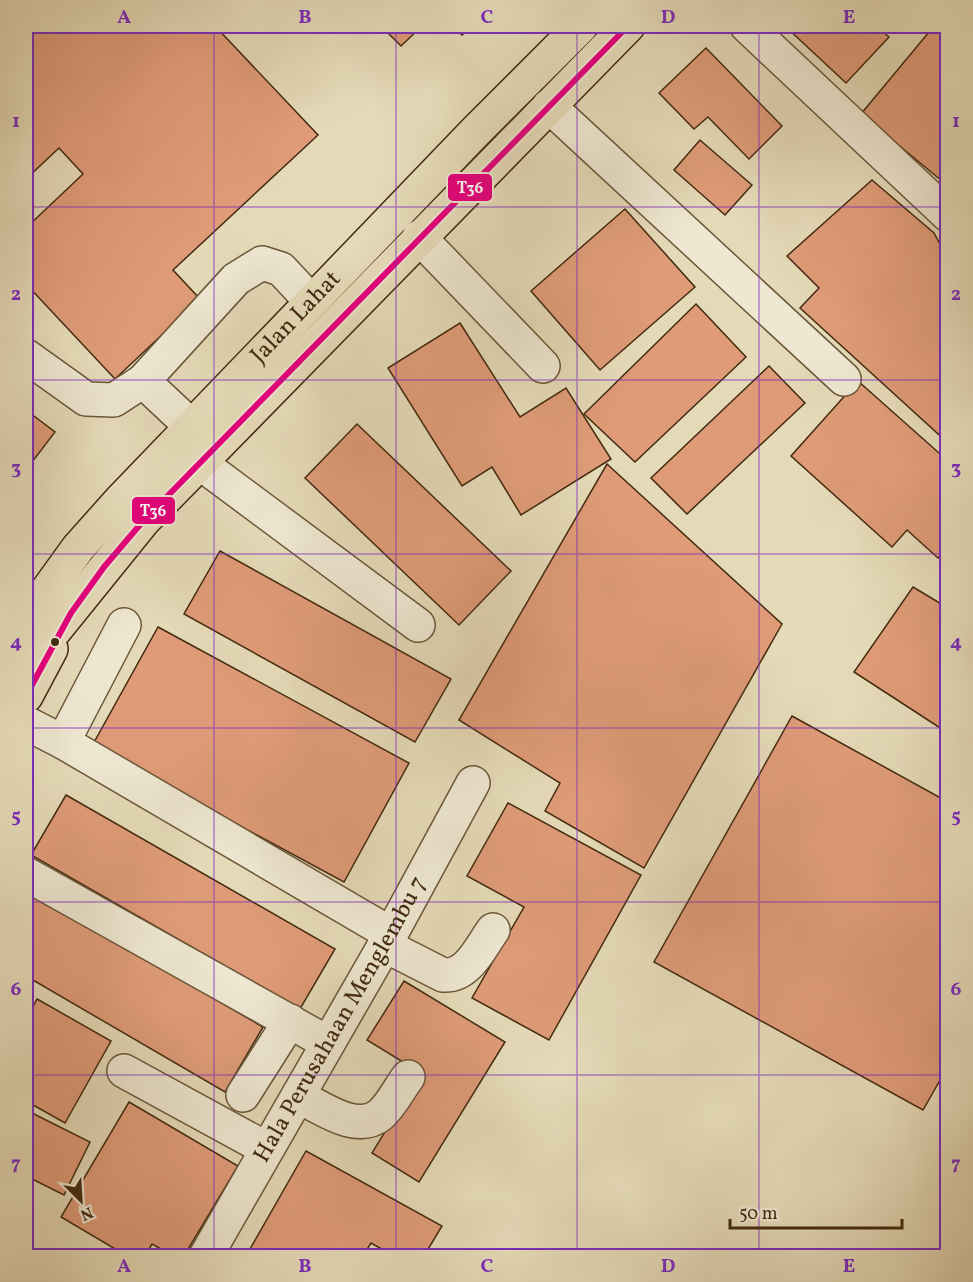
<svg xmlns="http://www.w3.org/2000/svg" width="973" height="1282" viewBox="0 0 973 1282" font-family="Vollkorn,serif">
	<rect width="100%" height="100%" fill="#e5dab8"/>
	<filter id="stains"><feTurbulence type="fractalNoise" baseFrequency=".00333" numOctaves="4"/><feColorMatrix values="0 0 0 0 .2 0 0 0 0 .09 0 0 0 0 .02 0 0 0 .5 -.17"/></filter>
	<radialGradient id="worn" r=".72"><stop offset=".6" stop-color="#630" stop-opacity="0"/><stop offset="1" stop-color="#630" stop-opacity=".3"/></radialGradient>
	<g fill="#df9b78" stroke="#422a0f" stroke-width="1.5">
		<polygon points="26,26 215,26 318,135 173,270 200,299 115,379 26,284 26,228 83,174 59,148 26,179"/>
		<polygon points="381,26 422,26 401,46"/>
		<polygon points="452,26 472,26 462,35"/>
		<polygon points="785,26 876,26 889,37 846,83"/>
		<polygon points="934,26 948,26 948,186 861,114"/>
		<polygon points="706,48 782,126 749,159 708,117 694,129 659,93"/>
		<polygon points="700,140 752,185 725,215 674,170"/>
		<polygon points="872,180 934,233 948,259 948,277 940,286 948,292 948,443 800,308 819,288 787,256"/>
		<polygon points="625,209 695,287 600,370 531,291"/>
		<polygon points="696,304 746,357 635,462 584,414"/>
		<polygon points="460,323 520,417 566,388 611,459 521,515 492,467 462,486 388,368"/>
		<polygon points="769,366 805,403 687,514 651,478"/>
		<polygon points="858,381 948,461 948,547 938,558 907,530 892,547 791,456"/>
		<polygon points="26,410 55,432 26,470"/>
		<polygon points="357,424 511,571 459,625 305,478"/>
		<polygon points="607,464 782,624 644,868 545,811 560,783 459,720"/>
		<polygon points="220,551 451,679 415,742 184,614"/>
		<polygon points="913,587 948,608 948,733 854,672"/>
		<polygon points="158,627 409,763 344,882 92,746"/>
		<polygon points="792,716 948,802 948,1066 923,1110 654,962"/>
		<polygon points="66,795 335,949 300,1009 31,855"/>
		<polygon points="508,803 641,875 549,1040 472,998 524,907 467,876"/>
		<polygon points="26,889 263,1027 225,1092 26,976"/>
		<polygon points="404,981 505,1042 419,1182 372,1153 421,1073 367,1040"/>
		<polygon points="37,999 111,1041 65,1123 26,1101 26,1020"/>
		<polygon points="129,1102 238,1166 184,1256 174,1256 152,1244 145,1256 127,1256 61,1217"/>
		<polygon points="26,1110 90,1142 64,1195 26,1176"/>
		<polygon points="306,1151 442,1226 424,1256 394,1256 371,1243 363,1256 246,1256"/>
	</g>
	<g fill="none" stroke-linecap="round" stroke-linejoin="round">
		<g stroke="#6b5639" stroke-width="36">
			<g id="minor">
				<polyline points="747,26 948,215"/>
				<polyline points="549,106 844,379"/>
				<polyline points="419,237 543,366"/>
				<polyline points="26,356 86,399 114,400 143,381 191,426"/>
				<polyline points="143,381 236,279 262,263 281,269 311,301"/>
				<polyline points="200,463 418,625"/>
				<polyline points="26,723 63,742 391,934"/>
				<polyline points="63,742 124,625"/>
				<polyline points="26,874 328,1043"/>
				<path d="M384 945 443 975C468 977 480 948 493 930"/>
				<polyline points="124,1071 267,1149"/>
				<polyline points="243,1095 290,1021"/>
				<path d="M298 1096C321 1107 356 1134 380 1115 391 1106 399 1089 408 1077"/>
				<path id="s1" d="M206 1256 391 934 473 783"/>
			</g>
		</g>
		<g stroke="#422a0f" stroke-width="36">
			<g id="major">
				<path id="s2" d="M26 620 78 548 120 501 476 131 581 26"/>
				<polyline points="26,666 144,520 628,26"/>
				<polyline points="26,696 51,649"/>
			</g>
		</g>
		<use href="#minor" stroke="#eee7d1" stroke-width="33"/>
		<use href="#major" stroke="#e5dab8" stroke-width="33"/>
		<g stroke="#eee7d1" stroke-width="10">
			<polyline id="bus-1" points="26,696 71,613 104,567 144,520 628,26"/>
		</g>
		<use href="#bus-1" stroke="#e5007d" stroke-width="6"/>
	</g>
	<path fill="none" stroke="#7b2cbf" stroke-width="1.5" stroke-opacity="0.55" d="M214 26V1256M396 26V1256M577 26V1256M759 26V1256M26 207H948M26 380H948M26 554H948M26 728H948M26 902H948M26 1075H948"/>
	<circle fill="#422a0f" stroke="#eee7d1" stroke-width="2" cx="55" cy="642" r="5"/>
	<g text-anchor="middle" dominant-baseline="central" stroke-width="6" stroke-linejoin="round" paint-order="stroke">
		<g font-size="24" fill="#422a0f" stroke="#eee7d1">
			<text stroke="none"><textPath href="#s2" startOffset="406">Jalan Lahat</textPath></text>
			<text stroke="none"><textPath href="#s1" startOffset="272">Hala Perusahaan Menglembu 7</textPath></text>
		</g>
	</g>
	<g stroke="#eee7d1" stroke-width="2">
		<rect x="447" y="173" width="46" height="29" rx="6" fill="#e5007d"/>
		<rect x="131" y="496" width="45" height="29" rx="6" fill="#e5007d"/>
	</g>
	<g font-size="16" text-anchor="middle" font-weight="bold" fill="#fff">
		<text x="470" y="193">T36</text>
		<text x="153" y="516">T36</text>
	</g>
	<rect width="973" height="1282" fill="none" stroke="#e5dab8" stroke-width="66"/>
	<g transform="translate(81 1201) rotate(156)" stroke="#eee7d1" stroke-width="4.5" paint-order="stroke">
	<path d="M0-4.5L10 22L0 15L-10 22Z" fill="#422a0f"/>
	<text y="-9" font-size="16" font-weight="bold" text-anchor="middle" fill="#422a0f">N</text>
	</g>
	<path d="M730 1219v9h172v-9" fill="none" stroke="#422a0f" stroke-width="3"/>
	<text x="739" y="1219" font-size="18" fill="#422a0f" stroke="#eee7d1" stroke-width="4.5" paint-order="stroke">50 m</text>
	<rect x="33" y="33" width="907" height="1216" fill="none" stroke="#7b2cbf" stroke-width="2"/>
	<g font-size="20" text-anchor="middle" font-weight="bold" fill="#7b2cbf">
		<text x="124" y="23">A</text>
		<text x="305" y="23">B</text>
		<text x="487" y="23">C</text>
		<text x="668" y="23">D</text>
		<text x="849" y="23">E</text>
		<text x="16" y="127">1</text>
		<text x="956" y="127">1</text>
		<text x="16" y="300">2</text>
		<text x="956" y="300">2</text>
		<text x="16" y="474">3</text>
		<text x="956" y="474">3</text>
		<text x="16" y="648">4</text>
		<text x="956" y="648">4</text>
		<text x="16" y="822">5</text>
		<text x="956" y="822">5</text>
		<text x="16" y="995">6</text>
		<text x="956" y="995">6</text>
		<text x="16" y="1169">7</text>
		<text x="956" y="1169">7</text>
		<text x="124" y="1272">A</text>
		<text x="305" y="1272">B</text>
		<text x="487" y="1272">C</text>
		<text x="668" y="1272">D</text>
		<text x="849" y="1272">E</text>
	</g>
	<rect width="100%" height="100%" filter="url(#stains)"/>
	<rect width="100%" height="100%" fill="url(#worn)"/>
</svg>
